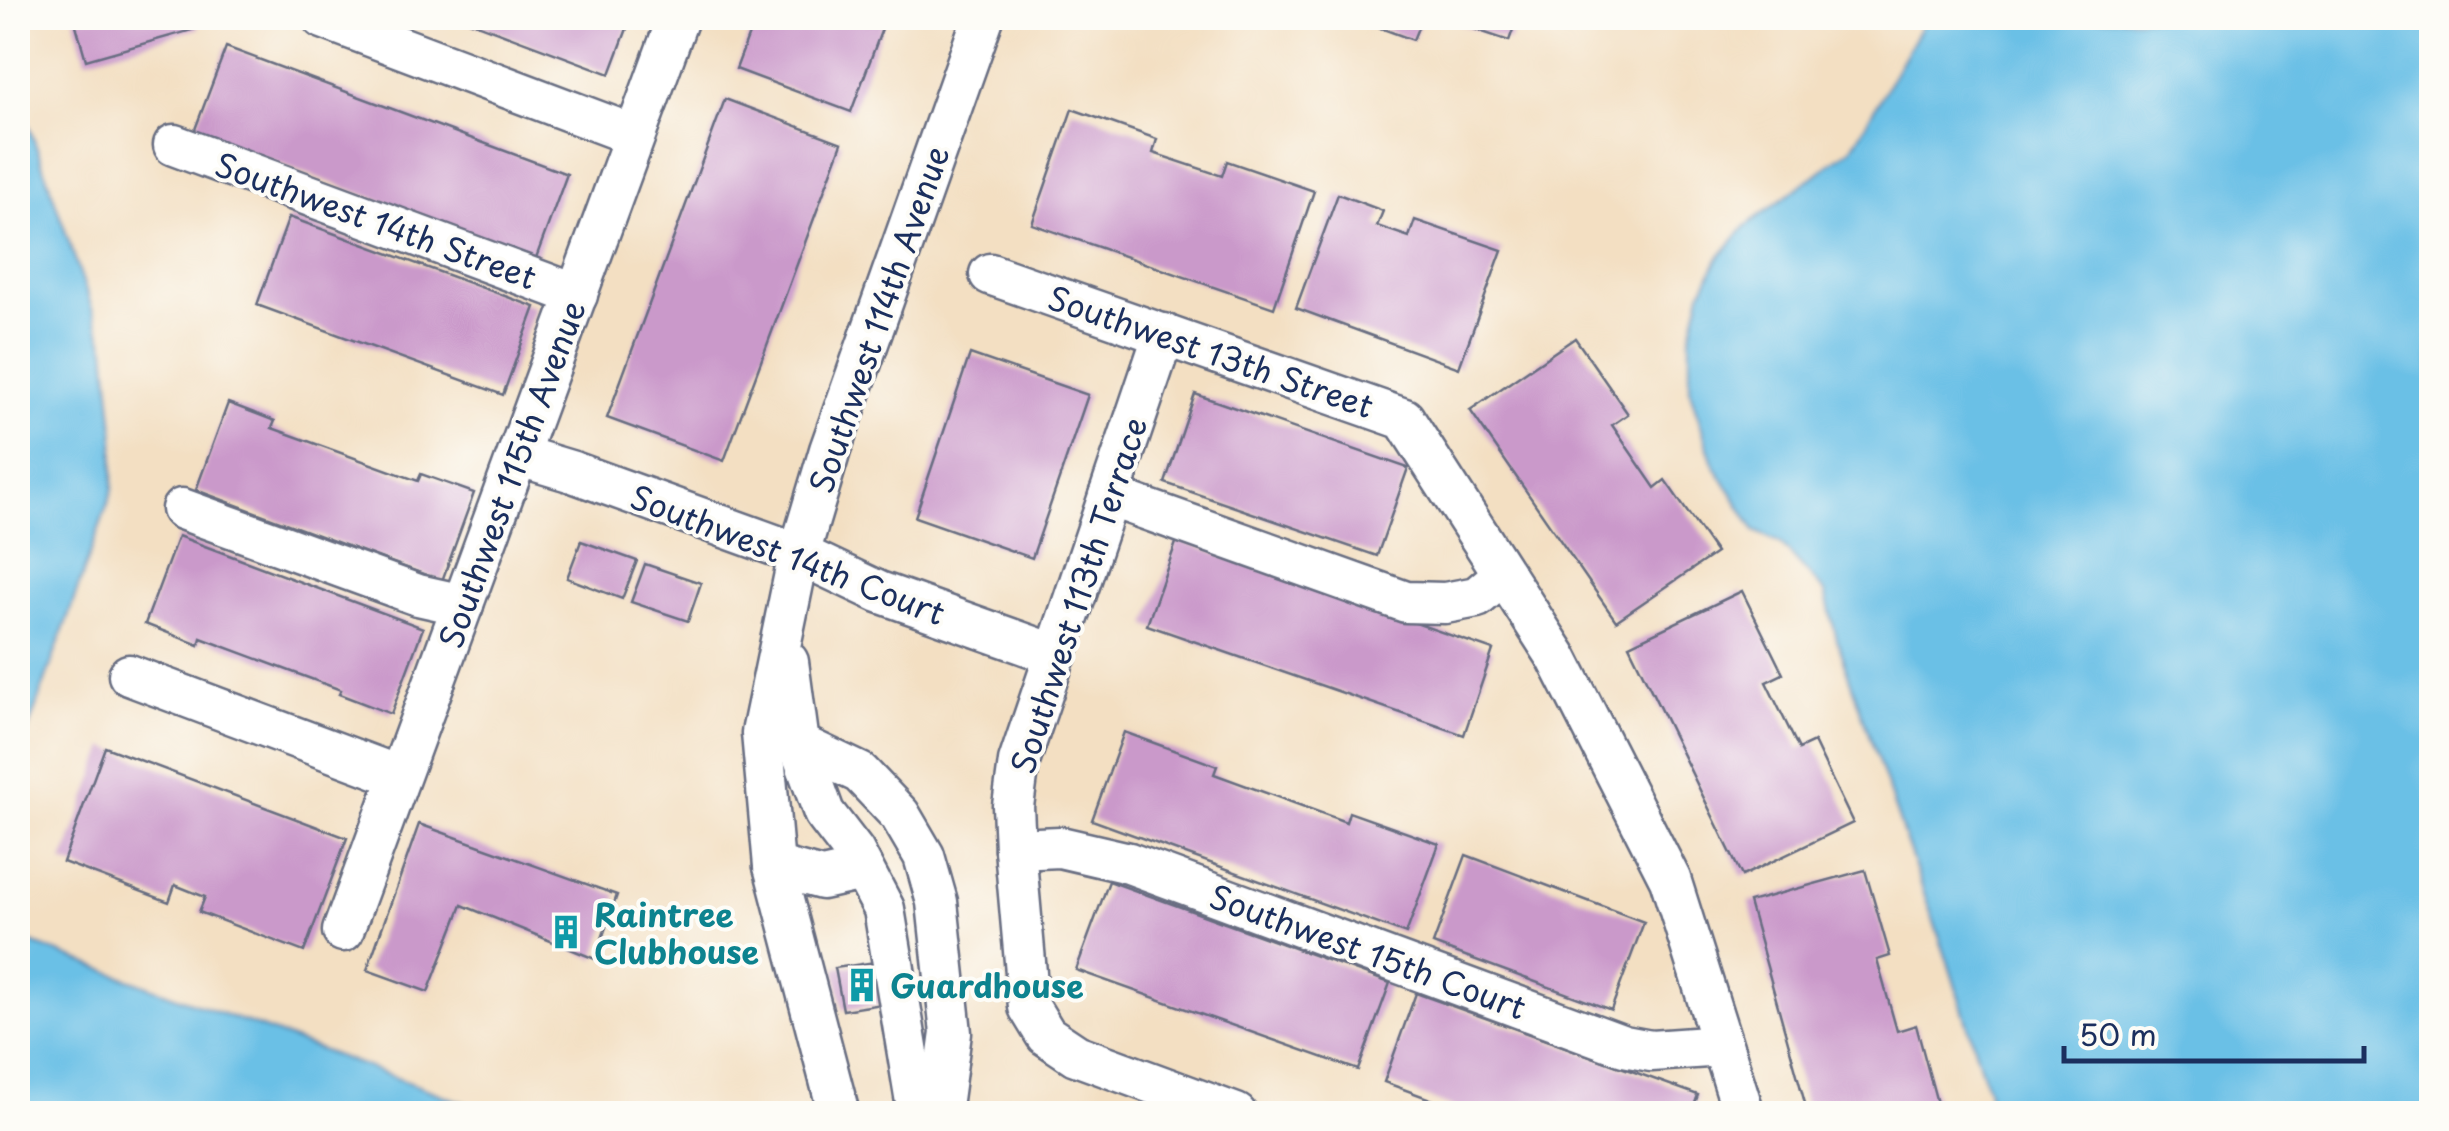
<svg xmlns="http://www.w3.org/2000/svg" width="2449" height="1131" viewBox="0 0 2449 1131" font-family="'Playpen Sans',sans-serif">
	<rect width="100%" height="100%" fill="#fdfcf7"/>
	<filter id="ink" filterUnits="userSpaceOnUse"><feTurbulence type="fractalNoise" baseFrequency=".01" numOctaves="2"/><feDisplacementMap in="SourceGraphic" scale="20" xChannelSelector="R" yChannelSelector="G"/><feConvolveMatrix kernelMatrix="1 2 1 2 8 2 1 2 1" color-interpolation-filters="sRGB"/></filter>
	<filter id="wash" filterUnits="userSpaceOnUse"><feTurbulence type="fractalNoise" baseFrequency=".0048" numOctaves="4" result="noise"/><feDisplacementMap in="SourceGraphic" scale="40" xChannelSelector="R" yChannelSelector="G"/><feGaussianBlur stdDeviation="2.25" result="paint"/><feColorMatrix in="noise" values="0 0 0 0 0 0 0 0 0 0 0 0 0 0 0 0 0 1.4 0 .05"/><feComposite in="paint" operator="in"/></filter>
	<g filter="url(#wash)">
		<rect width="100%" height="100%" fill="#f3dfc2"/>
		<g fill="#6ac0e6" stroke="#4278a2" stroke-width="2.5">
			<polygon points="1926,18 2431,18 2431,1113 1988,1113 1988,1091 1948,962 1840,651 1825,592 1780,543 1755,531 1713,463 1690,391 1690,338 1701,293 1718,259 1746,226 1852,148"/>
			<polygon points="18,94 106,349 114,430 113,489 18,758"/>
			<polygon points="18,938 491,1113 32,1114 18,1108"/>
		</g>
		<g id="blocks">
			<g fill="#ca99ca">
				<polygon points="74,18 196,18 199,28 86,60"/>
				<polygon points="461,18 631,18 610,74"/>
				<polygon points="755,18 886,18 851,112 736,69"/>
				<polygon points="1353,18 1422,18 1413,40"/>
				<polygon points="1441,18 1517,18 1509,41"/>
				<polygon points="226,47 567,174 536,258 194,132"/>
				<polygon points="725,99 842,143 724,461 607,418"/>
				<polygon points="1072,109 1157,139 1153,153 1222,176 1227,161 1314,191 1274,308 1032,224"/>
				<polygon points="1338,194 1383,211 1377,226 1409,237 1415,220 1502,250 1459,368 1296,308"/>
				<polygon points="289,217 535,307 503,395 257,305"/>
				<polygon points="1575,338 1628,414 1612,425 1655,488 1665,480 1716,553 1616,621 1470,410"/>
				<polygon points="970,354 1088,395 1032,558 915,517"/>
				<polygon points="1195,394 1408,468 1377,556 1165,483"/>
				<polygon points="228,403 275,421 272,428 418,481 421,474 474,493 442,581 196,490"/>
				<polygon points="178,536 423,628 391,714 339,694 341,690 201,638 199,645 145,624"/>
				<polygon points="1177,540 1493,650 1464,735 1147,625"/>
				<polygon points="581,541 637,561 622,599 567,578"/>
				<polygon points="645,564 701,583 688,621 631,602"/>
				<polygon points="1742,591 1783,674 1766,682 1799,749 1814,742 1853,823 1742,876 1629,645"/>
				<polygon points="1124,732 1217,766 1214,774 1346,822 1349,812 1439,844 1406,934 1092,820"/>
				<polygon points="105,747 347,838 304,952 199,912 205,897 175,885 169,902 63,862"/>
				<polygon points="419,824 617,895 595,959 462,905 428,992 367,970"/>
				<polygon points="1466,855 1644,922 1611,1010 1433,944"/>
				<polygon points="1865,870 1890,956 1877,960 1897,1031 1916,1025 1940,1114 1808,1114 1749,902"/>
				<polygon points="1109,881 1390,983 1358,1070 1076,970"/>
				<polygon points="882,961 889,1003 843,1010 835,968"/>
				<polygon points="1416,993 1698,1095 1691,1114 1471,1114 1384,1082"/>
			</g>
		</g>
	</g>
	<g filter="url(#ink)">
		<use href="#blocks" fill-opacity="0" stroke="#676d81" stroke-width="2.5"/>
		<g fill="none" stroke-linecap="round" stroke-linejoin="round">
			<g stroke="#676d81" stroke-width="45">
				<g id="minor">
					<polyline points="323,18 633,135"/>
					<polyline points="174,145 577,295"/>
					<polyline points="990,274 1404,419 1557,657 1670,879 1744,1114"/>
					<polyline points="1164,334 1019,762 1013,806 1015,849 1029,1007 1046,1035 1076,1055 1236,1114"/>
					<polyline points="520,456 573,472 799,554 879,592 1056,655"/>
					<polyline points="1109,496 1406,602 1445,603 1477,597 1503,575"/>
					<polyline points="182,509 418,595 463,605"/>
					<polyline points="788,662 799,744 860,773 900,815 924,856 937,902 951,1033 940,1114"/>
					<polyline points="129,675 398,776"/>
					<polyline points="799,744 824,813 854,852 884,909 918,1114"/>
					<polyline points="1015,849 1060,847 1129,863 1624,1046 1651,1051 1722,1046"/>
					<polyline points="774,866 822,879 863,870"/>
					<polyline points="343,931 678,18"/>
					<polyline points="839,1114 774,866 762,733 799,554 830,450 983,18"/>
				</g>
			</g>
			<use href="#minor" stroke="#fff" stroke-width="40"/>
		</g>
	</g>
	<defs>
		<g id="building-bare" transform="scale(2.7)"><path d="M-4-6H4V6H1V3H-1V6H-4ZM-2.5-4.3h1.7v1.8h-1.7ZM.8-4.3h1.7v1.8H.8ZM-2.5-1h1.7V.8h-1.7ZM.8-1h1.7V.8H.8Z" fill="#0f9aa8" stroke="#fdfcf7" stroke-width="2.5" paint-order="stroke"/></g>
	</defs>
	<g fill-rule="evenodd">
		<use href="#building-bare" x="566" y="932"/>
		<use href="#building-bare" x="862" y="985"/>
	</g>
	<g text-anchor="middle" dominant-baseline="central" stroke-width="8" stroke-linejoin="round" paint-order="stroke">
		<g font-size="32" fill="#1b2f5e" stroke="#fdfcf7">
			<text transform="translate(376 220) rotate(20)">Southwest 14th Street</text>
			<text transform="translate(878 319) rotate(-71)">Southwest 114th Avenue</text>
			<text transform="translate(1211 351) rotate(19)">Southwest 13th Street</text>
			<text transform="translate(511 474) rotate(-70)">Southwest 115th Avenue</text>
			<text transform="translate(788 554) rotate(21)">Southwest 14th Court</text>
			<text transform="translate(1078 595) rotate(-72)">Southwest 113th Terrace</text>
			<text transform="translate(1368 951) rotate(20)">Southwest 15th Court</text>
		</g>
		<g font-size="32" font-weight="bold" fill="#0d838f" stroke="#fdfcf7" text-anchor="start">
			<text x="594" y="914">Raintree<tspan x="594" dy="37">Clubhouse</tspan></text>
			<text x="890" y="985">Guardhouse</text>
		</g>
	</g>
	<rect width="2449" height="1131" fill="none" stroke="#fdfcf7" stroke-width="60"/>
	<path d="M2064 1046v15h300v-15" fill="none" stroke="#1b2f5e" stroke-width="5"/>
	<text x="2079" y="1046" font-size="30" fill="#1b2f5e" stroke="#fdfcf7" stroke-width="8" paint-order="stroke">50 m</text>
</svg>
